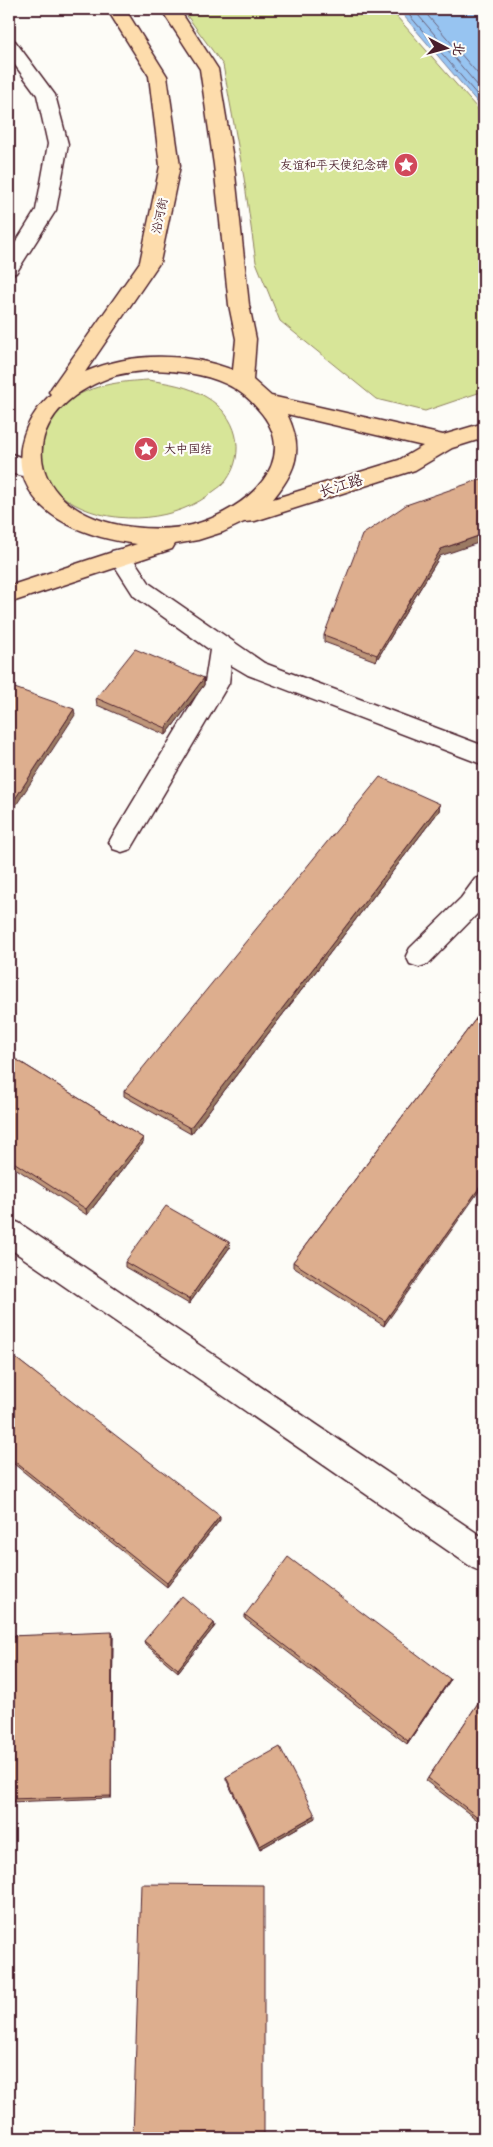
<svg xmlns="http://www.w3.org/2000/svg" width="493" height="2147" viewBox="0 0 493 2147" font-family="'Balsamiq Sans','LXGW WenKai TC',sans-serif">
	<rect width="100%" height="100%" fill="#fdfcf7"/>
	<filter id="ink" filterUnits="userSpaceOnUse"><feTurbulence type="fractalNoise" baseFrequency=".02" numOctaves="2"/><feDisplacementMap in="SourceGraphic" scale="10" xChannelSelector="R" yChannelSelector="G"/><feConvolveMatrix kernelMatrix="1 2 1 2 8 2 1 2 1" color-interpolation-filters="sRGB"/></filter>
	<g filter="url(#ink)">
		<g fill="#d7e598" stroke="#908262">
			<polygon points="182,9 390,9 484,116 484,391 425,411 376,399 280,321 256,262 244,178 223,65"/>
			<path d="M148 380C168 383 189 386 206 397 237 415 247 452 226 481 223 485 218 488 214 491 178 521 116 527 74 504 63 498 41 479 40 466 39 461 41 455 41 451 42 443 42 432 45 424 46 420 52 416 55 413 79 386 114 382 148 380Z"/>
		</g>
		<polygon fill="#97c4f1" stroke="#7882a2" points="398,9 484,9 484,110"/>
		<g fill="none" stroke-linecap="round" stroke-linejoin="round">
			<g stroke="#69617a" stroke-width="1">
				<polyline points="404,9 484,103"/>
				<polyline points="413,9 484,93"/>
				<polyline points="422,9 484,81"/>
			</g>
			<g stroke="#4a1f2b" stroke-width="3">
				<g id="minor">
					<polygon points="9,40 15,41 55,95 68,144 56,210 16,273 9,274 9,253 36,210 48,144 37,95 9,57"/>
					<polygon points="9,453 41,465 44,470 41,475 33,478 9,473"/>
					<polygon points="120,549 128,551 150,584 264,663 484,746 484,765 248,675 231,665 229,683 131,849 122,852 113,849 109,842 113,835 205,682 210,650 134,596 109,557 112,551"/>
					<polygon points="484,876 484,905 479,912 428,964 419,967 410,964 406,956 410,948 461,898 475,879"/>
					<polygon points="9,1219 19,1223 484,1538 484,1573 473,1568 9,1248"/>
				</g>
			</g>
			<g stroke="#4a1f2b" stroke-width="3">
				<path id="major" d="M107 9H125L167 76 180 166 160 262 85 372C131 352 185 352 233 370L236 339 229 305 214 165 200 69 161 9H179L218 69 234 165 249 305 256 339 253 380 271 396 443 435 484 423V438L452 448 415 470 255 521 244 522 223 532 198 540 175 544 172 549 9 603V586L137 544C113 541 88 535 67 524 10 494 6 437 51 394L49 392 52 387 140 262 160 166 149 76ZM152 370C177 371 203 373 226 384 239 390 249 398 258 409 306 462 242 512 192 525 172 530 151 529 132 527 25 514 7 415 111 377 124 372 139 372 152 370ZM287 414 423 446 399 460 273 499C297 470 304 449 287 414Z"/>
			</g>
			<use href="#minor" fill="#fdfcf7" fill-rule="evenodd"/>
			<use href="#major" fill="#fddcac" fill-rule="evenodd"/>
		</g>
		<g fill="#be967a" stroke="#4a1f2b">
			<polygon points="440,556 376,661 324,642 324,635"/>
			<polygon points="204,678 204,685 166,735 97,705 96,698"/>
			<polygon points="440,804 439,811 191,1134 124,1096 124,1091"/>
			<polygon points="484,1008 384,1326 293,1267 293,1262"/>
			<polygon points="9,1055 143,1138 143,1143 87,1215 9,1164"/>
			<polygon points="230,1247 189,1304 125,1267 125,1262"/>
			<polygon points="9,1353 220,1520 167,1587 9,1460"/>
			<polygon points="245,1615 450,1679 449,1682 407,1744 245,1619"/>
			<polygon points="214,1623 215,1626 178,1672 145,1644 144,1641"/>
			<polygon points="113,1635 111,1798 9,1802 9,1636"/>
			<polygon points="484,1694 484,1825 426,1781"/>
			<polygon points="226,1777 315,1818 260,1849 226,1779"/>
		</g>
		<g fill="#9b7a63" stroke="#4a1f2b">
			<polygon points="484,534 484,541 440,556 376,661 377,655 441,549"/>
			<polygon points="204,678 204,685 166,735 166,728"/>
			<polygon points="74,709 75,715 9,816 9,808"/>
			<polygon points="440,804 439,811 191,1134 190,1128"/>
			<polygon points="143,1138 143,1143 87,1215 86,1209"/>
			<polygon points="484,1181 484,1184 384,1326 385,1321"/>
			<polygon points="229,1242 230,1247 189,1304 189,1299"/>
			<polygon points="220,1516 220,1520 167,1587 167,1583"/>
			<polygon points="214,1623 215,1626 178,1672 178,1669"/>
			<polygon points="112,1632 113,1635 111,1798 111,1796"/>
			<polygon points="450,1679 449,1682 407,1744 408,1741"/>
			<polygon points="315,1815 315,1818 260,1849 260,1846"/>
		</g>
		<g fill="#ddae8e" stroke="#4a1f2b">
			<polygon points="484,478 484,534 441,549 377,655 324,635 362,535 406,505"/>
			<polygon points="135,649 204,678 166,728 96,698"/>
			<polygon points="9,686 74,709 9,808"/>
			<polygon points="380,777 440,804 190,1128 124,1091"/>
			<polygon points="484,1008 484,1181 385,1321 293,1262"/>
			<polygon points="9,1055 143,1138 86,1209 9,1159"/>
			<polygon points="166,1206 229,1242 189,1299 125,1262"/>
			<polygon points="9,1353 220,1516 167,1583 9,1457"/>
			<polygon points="288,1557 450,1679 408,1741 245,1615"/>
			<polygon points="182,1596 214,1623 178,1669 144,1641"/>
			<polygon points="112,1632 111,1796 9,1799 9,1636"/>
			<polygon points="484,1694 484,1822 428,1778"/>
			<polygon points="280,1747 315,1815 260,1846 226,1777"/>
			<polygon points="141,1884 264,1885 264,2138 133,2138"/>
		</g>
	</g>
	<defs>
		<g id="sight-disc" transform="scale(1.25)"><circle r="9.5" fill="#d1495b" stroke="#fdfcf7"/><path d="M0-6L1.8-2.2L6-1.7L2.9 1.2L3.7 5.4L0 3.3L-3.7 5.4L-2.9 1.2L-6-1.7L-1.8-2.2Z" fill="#fff"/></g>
	</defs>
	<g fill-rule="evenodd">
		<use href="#sight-disc" x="406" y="165"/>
		<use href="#sight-disc" x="146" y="449"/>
	</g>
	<g text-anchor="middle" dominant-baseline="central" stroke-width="4.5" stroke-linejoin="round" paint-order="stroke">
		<g font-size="12" fill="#4a1f2b" stroke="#fdfcf7" text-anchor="end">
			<text x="388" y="165">友谊和平天使纪念碑</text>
			<text x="164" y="449" text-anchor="start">大中国结</text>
		</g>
		<g font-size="12" fill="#4a1f2b" stroke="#fdfcf7">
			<text transform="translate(160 216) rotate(-78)">沿河街</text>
		</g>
		<g font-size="15" fill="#4a1f2b" stroke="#fdfcf7">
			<text transform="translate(341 486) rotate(-17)">长江路</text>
		</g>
	</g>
	<rect width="493" height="2147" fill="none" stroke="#fdfcf7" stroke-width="30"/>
	<rect x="15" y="15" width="463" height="2117" fill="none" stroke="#4a1f2b" stroke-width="2" filter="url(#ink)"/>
	<g transform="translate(446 48) rotate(96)" stroke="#fdfcf7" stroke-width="4" paint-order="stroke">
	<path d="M0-4L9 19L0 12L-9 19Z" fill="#4a1f2b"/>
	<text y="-8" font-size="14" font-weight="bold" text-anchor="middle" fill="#4a1f2b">北</text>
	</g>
</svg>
